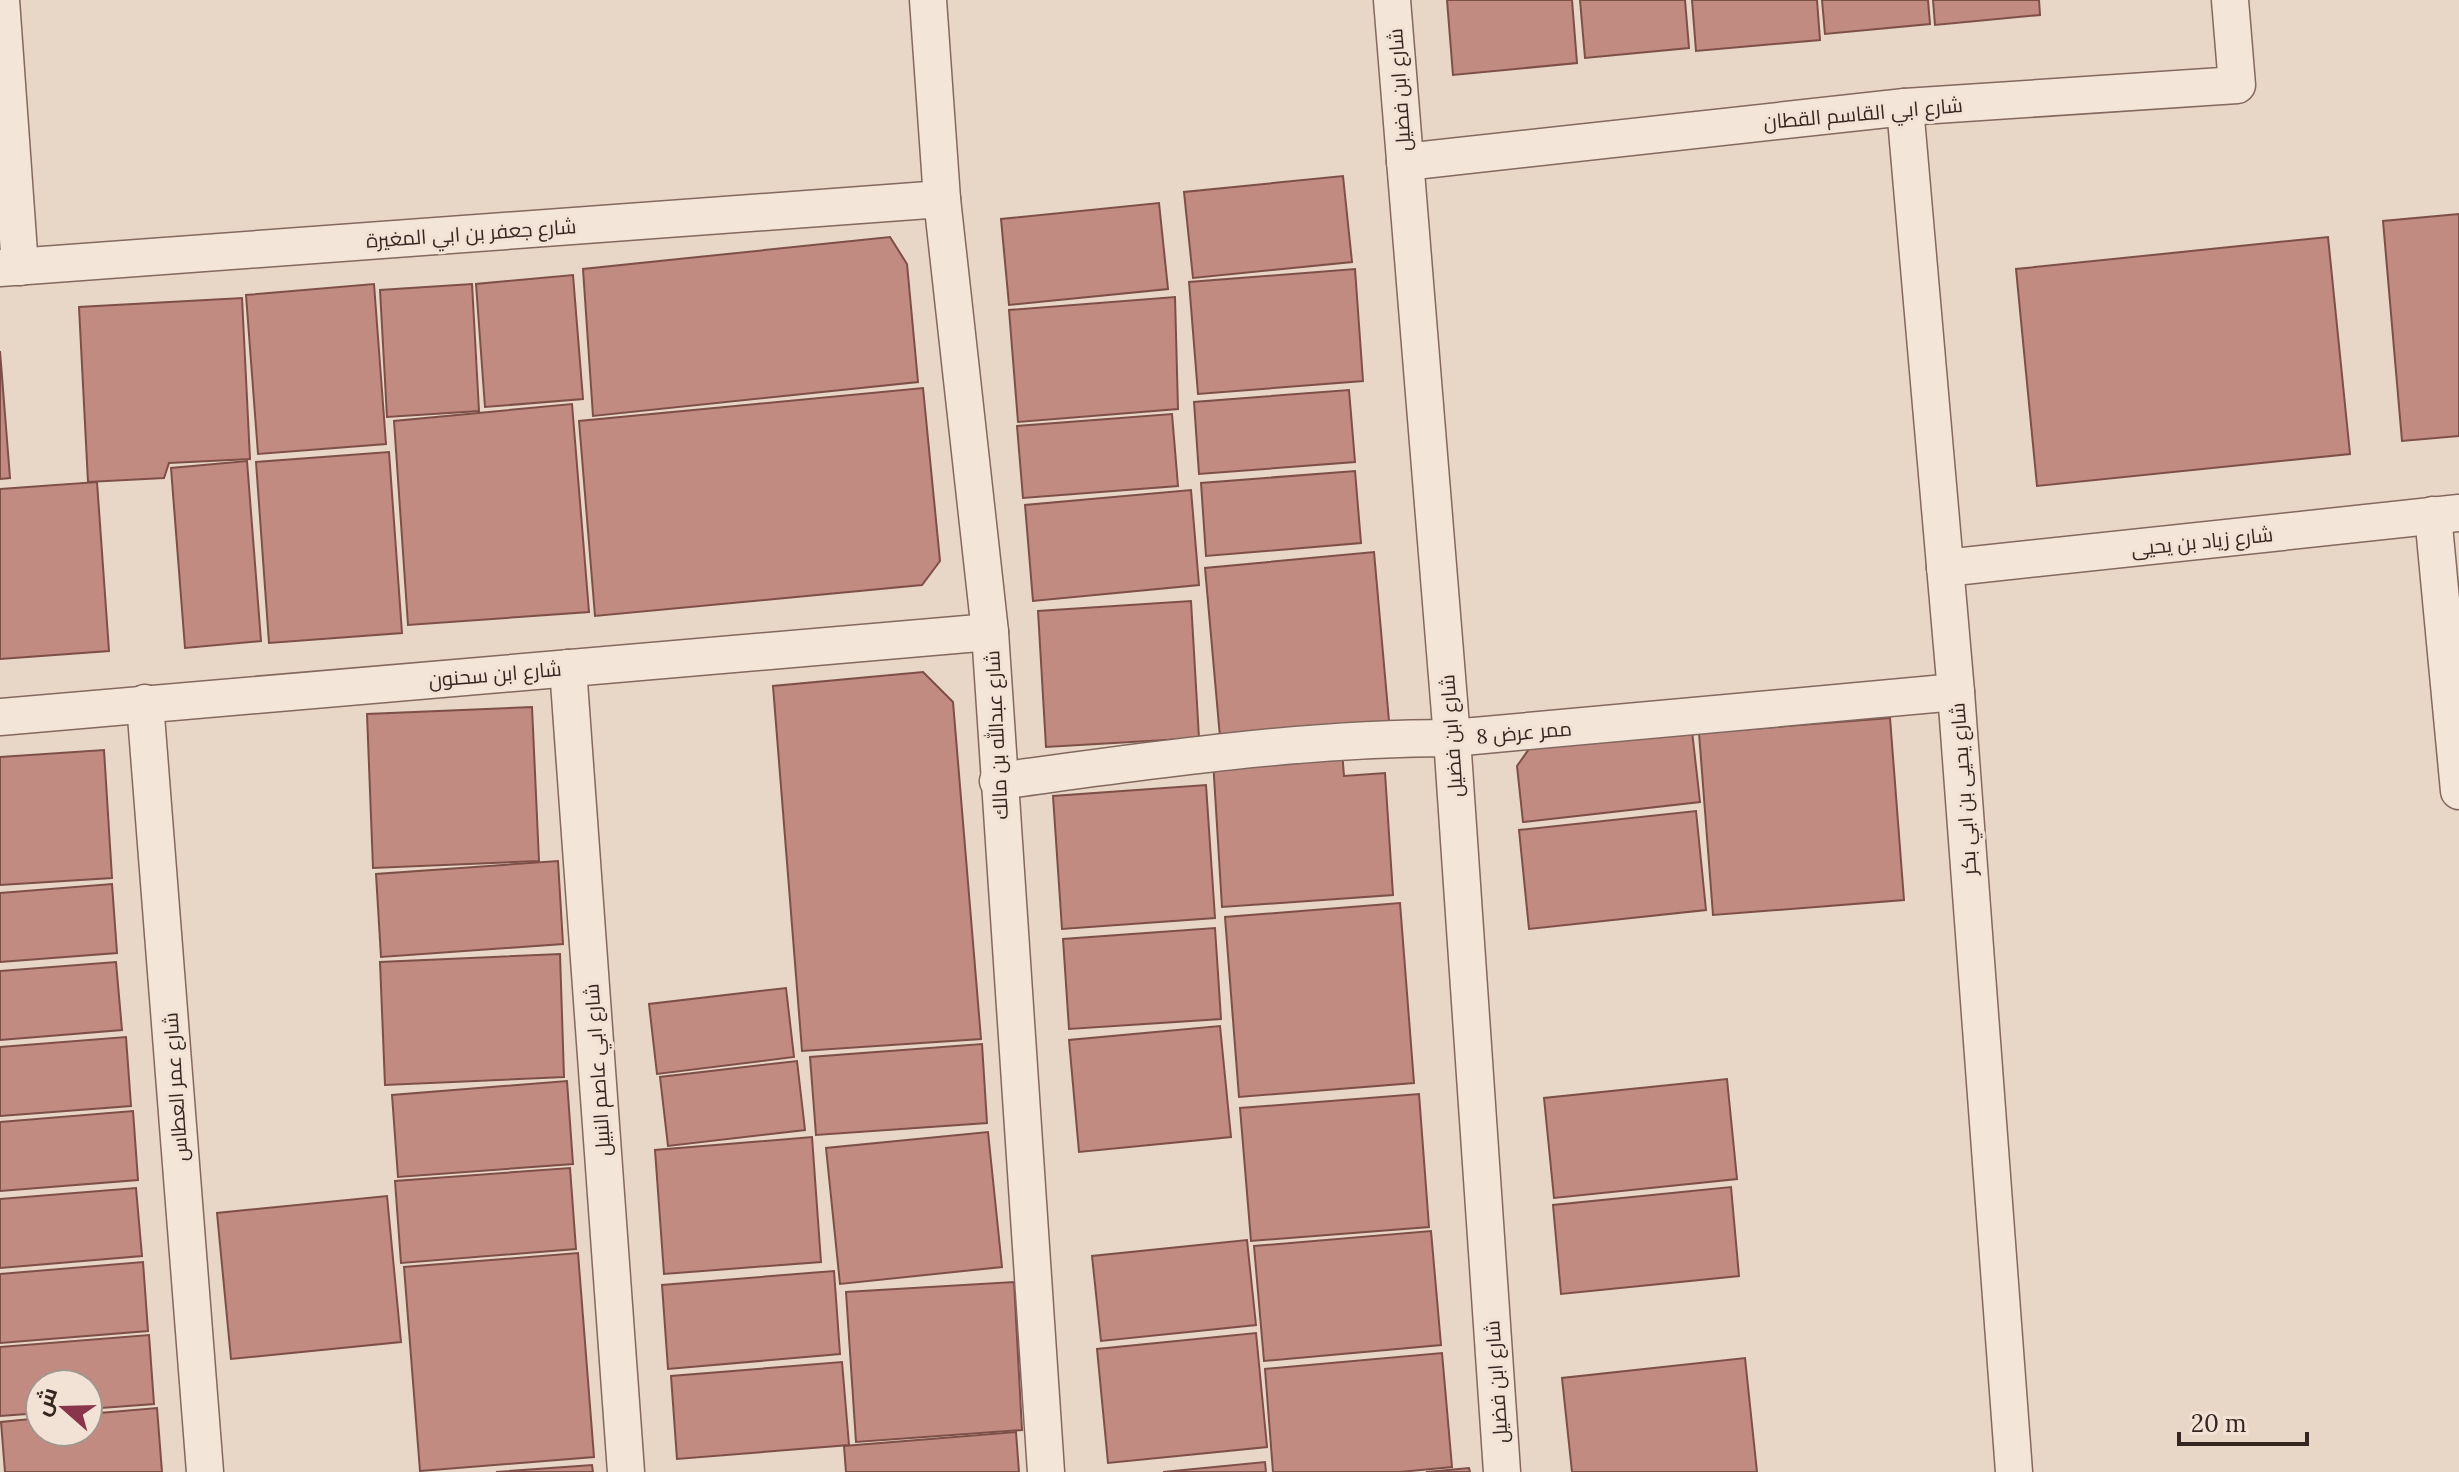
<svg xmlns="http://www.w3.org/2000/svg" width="2459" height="1472" viewBox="0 0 2459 1472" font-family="Lora,Cairo,serif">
	<rect width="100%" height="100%" fill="#e8d6c6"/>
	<g fill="#c28b81" stroke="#7e4f47" stroke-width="2">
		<polygon points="1447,0 1572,0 1577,63 1453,75"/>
		<polygon points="1580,0 1685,0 1689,48 1585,58"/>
		<polygon points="1692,0 1817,0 1820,40 1696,51"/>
		<polygon points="1822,0 1928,0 1930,24 1825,34"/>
		<polygon points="1933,0 2039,0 2040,15 1935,25"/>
		<polygon points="1343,176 1352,262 1193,278 1184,192"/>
		<polygon points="1159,203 1168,289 1009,305 1001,219"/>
		<polygon points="2459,214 2459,436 2402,441 2383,221"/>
		<polygon points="890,237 907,264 918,382 593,416 583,269"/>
		<polygon points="2328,237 2350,454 2037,486 2016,269"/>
		<polygon points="1355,269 1363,381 1198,394 1189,282"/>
		<polygon points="573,275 583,399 485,407 476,284"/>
		<polygon points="374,284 386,444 258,454 246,295"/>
		<polygon points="472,284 479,411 387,417 380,290"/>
		<polygon points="1175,297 1178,409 1018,422 1009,310"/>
		<polygon points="242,298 250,459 169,463 164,478 88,482 79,307"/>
		<polygon points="0,351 10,478 0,479"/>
		<polygon points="923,388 940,561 922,585 595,616 579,421"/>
		<polygon points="1349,390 1355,462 1199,474 1194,402"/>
		<polygon points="572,404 589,612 408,625 394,421"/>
		<polygon points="1172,414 1178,486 1023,498 1017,426"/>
		<polygon points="389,452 402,633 269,643 256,462"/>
		<polygon points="247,461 261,641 185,648 171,468"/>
		<polygon points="1355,471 1361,543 1206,556 1201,483"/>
		<polygon points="97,482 109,651 0,659 0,489"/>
		<polygon points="1191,490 1199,585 1033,601 1025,505"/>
		<polygon points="1374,552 1389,721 1220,737 1205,568"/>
		<polygon points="1191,601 1199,738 1046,747 1038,611"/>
		<polygon points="923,672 953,702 981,1039 802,1051 773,686"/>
		<polygon points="532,707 539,861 373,868 367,714"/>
		<polygon points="1890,718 1904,900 1713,915 1699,733"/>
		<polygon points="1692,731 1700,802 1523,822 1517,766 1529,749"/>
		<polygon points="104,750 112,878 0,885 0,757"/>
		<polygon points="1342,751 1344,776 1385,773 1393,895 1222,907 1213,760"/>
		<polygon points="1206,785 1215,918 1062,929 1053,796"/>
		<polygon points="1696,811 1706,910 1529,929 1519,830"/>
		<polygon points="558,861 563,944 381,957 376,874"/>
		<polygon points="112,884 117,953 0,962 0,893"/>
		<polygon points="1400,903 1414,1083 1239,1097 1225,917"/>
		<polygon points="1215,928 1221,1019 1069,1029 1063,939"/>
		<polygon points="560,954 564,1077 385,1085 380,962"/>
		<polygon points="116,962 122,1030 0,1040 0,971"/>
		<polygon points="786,988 794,1057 657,1074 649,1004"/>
		<polygon points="1220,1026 1231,1137 1079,1152 1069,1040"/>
		<polygon points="126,1037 131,1106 0,1116 0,1047"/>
		<polygon points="982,1044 987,1123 816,1135 810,1057"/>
		<polygon points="797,1061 805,1130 668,1146 660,1077"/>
		<polygon points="1727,1079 1737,1179 1554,1198 1544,1098"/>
		<polygon points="567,1081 573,1164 398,1177 392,1095"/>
		<polygon points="1419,1094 1429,1227 1251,1241 1240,1108"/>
		<polygon points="133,1111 138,1180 0,1191 0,1122"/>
		<polygon points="988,1132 1002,1267 840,1284 826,1148"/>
		<polygon points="812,1137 821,1262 664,1274 655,1150"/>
		<polygon points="570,1168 576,1249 401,1263 395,1181"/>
		<polygon points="1731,1187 1739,1276 1561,1294 1553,1205"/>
		<polygon points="136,1188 142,1256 0,1268 0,1199"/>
		<polygon points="387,1196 401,1342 231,1359 217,1213"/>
		<polygon points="1431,1231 1441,1345 1264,1361 1254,1246"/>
		<polygon points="1247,1240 1256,1325 1101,1341 1092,1256"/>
		<polygon points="578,1253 594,1457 420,1471 404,1267"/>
		<polygon points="143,1262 148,1331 0,1343 0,1274"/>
		<polygon points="834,1271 840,1354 668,1369 662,1285"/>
		<polygon points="1014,1282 1022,1430 856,1442 846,1292"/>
		<polygon points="1256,1333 1267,1447 1108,1463 1097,1349"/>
		<polygon points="149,1335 154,1404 88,1409 88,1384 40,1384 40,1413 0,1416 0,1347"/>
		<polygon points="1442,1353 1452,1467 1400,1472 1273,1472 1265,1369"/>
		<polygon points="1745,1358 1757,1472 1572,1472 1562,1378"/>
		<polygon points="842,1362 849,1445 677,1459 671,1376"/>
		<polygon points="157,1408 162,1472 5,1472 1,1422 40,1418 40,1432 88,1432 88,1414"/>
		<polygon points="1016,1432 1019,1472 846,1472 844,1446"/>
		<polygon points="1265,1462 1266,1472 1163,1472"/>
		<polygon points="592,1465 593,1472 496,1472"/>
		<polygon points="1469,1468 1470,1472 1426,1472"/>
	</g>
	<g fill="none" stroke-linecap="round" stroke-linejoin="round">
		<g stroke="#82685e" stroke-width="39">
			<g id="minor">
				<polyline points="1,0 20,267"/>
				<polyline points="928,0 942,199 990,632 1046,1472"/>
				<polyline points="1392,0 1452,738 1502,1472"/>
				<polyline points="1905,107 1956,692 2014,1472"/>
				<polyline points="1405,162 1905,107 2237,85 2230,0"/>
				<polyline points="0,268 942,199"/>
				<polyline points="2433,515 2459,791"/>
				<polyline points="1945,568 2459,513"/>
				<polyline points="568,668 626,1472"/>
				<polyline points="145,703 205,1472"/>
				<polyline points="0,717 990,632"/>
				<path d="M998 781C1148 761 1300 738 1452 738L1956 692"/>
			</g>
		</g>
		<use href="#minor" stroke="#f4e5d9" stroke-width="36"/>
	</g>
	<g text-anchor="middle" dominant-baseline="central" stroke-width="6" stroke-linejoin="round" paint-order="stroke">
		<g font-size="20" fill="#342520" stroke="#f1e2d5">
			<text transform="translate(1399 90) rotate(-94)">شارع ابن فضيل</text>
			<text transform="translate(1863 113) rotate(-5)">شارع ابي القاسم القطان</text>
			<text transform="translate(471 233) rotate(-4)">شارع جعفر بن ابي المغيرة</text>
			<text transform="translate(2202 541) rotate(-6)">شارع زياد بن يحيى</text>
			<text transform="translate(495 674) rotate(-5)">شارع ابن سحنون</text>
			<text transform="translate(1524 732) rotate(-5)">ممر عرض 8</text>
			<text transform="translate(996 735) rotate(-93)">شارع عبدالله بن مالك</text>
			<text transform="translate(1451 736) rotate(-94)">شارع ابن فضيل</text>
			<text transform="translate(1963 789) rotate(-94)">شارع يحيى بن ابي بكر</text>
			<text transform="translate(597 1070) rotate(-94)">شارع ابي عاصم النبيل</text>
			<text transform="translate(175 1087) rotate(-94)">شارع عمر العطاس</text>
			<text transform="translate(1496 1382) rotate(-94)">شارع ابن فضيل</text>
		</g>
	</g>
	<g transform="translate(64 1408) rotate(290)"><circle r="38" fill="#f1e2d5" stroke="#a5968d" stroke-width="2"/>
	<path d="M0-6L14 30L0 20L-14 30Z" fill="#89364c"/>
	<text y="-12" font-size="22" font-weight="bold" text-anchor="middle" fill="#342520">ش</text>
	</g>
	<path d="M2179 1432v12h128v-12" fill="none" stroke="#342520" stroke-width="4"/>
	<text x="2191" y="1432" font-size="24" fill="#342520" stroke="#f1e2d5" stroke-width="6" paint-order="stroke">20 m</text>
</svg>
